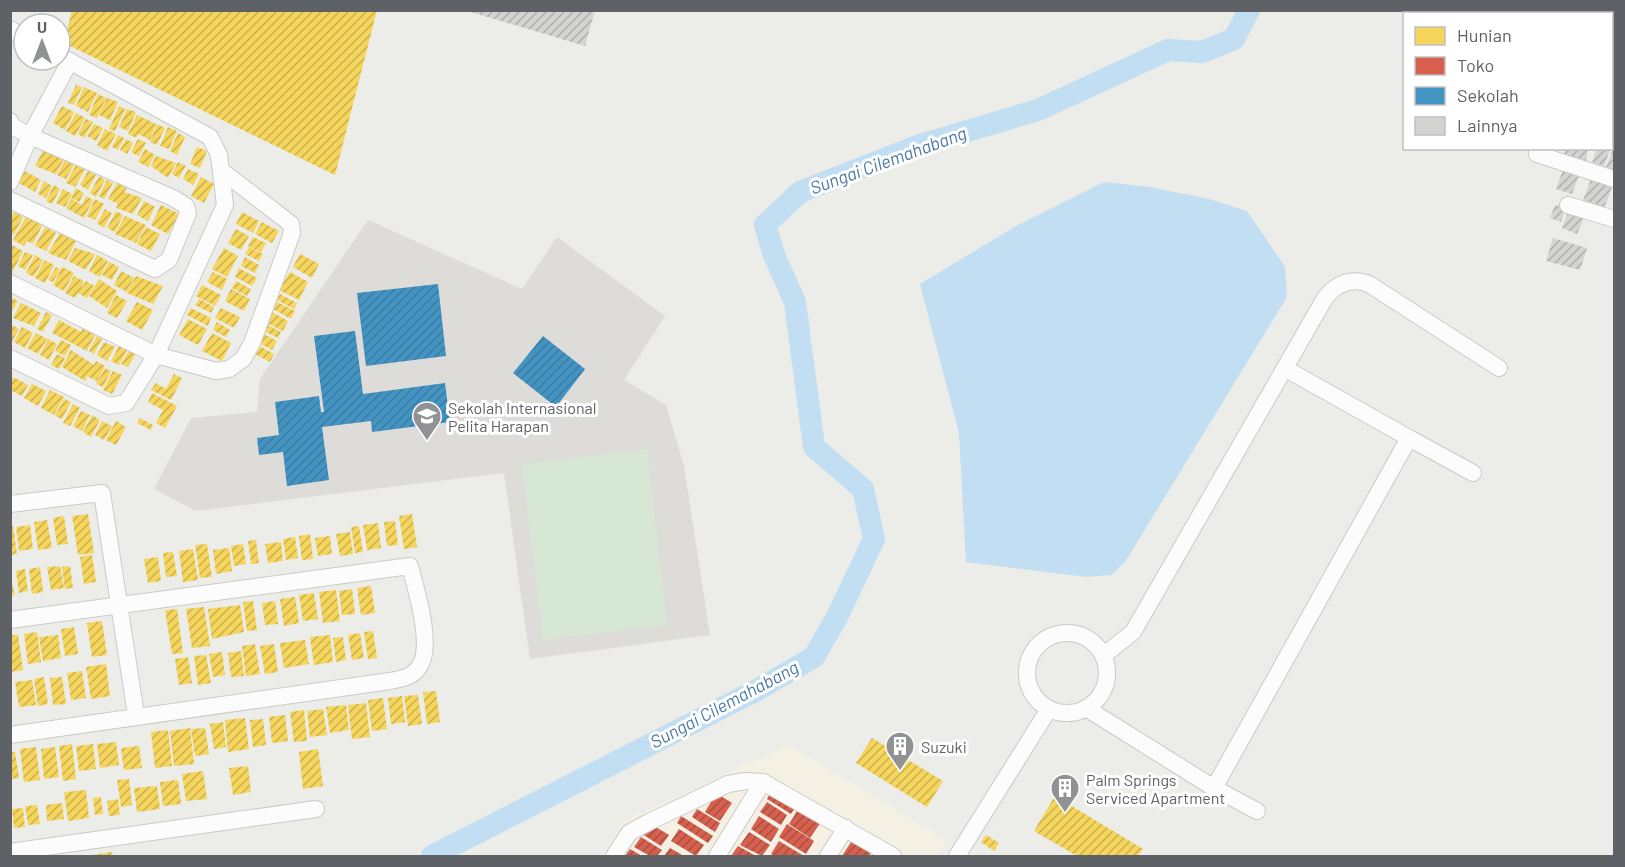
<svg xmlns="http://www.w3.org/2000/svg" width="1625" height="867" viewBox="0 0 1625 867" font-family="Barlow,sans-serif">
	<defs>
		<pattern id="homes-hatch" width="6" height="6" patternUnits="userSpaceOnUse" patternTransform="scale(1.5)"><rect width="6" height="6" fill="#f6d55c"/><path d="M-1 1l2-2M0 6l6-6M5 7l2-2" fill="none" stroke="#cab050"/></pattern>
		<pattern id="shops-hatch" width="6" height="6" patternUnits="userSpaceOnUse" patternTransform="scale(1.5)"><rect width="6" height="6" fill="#d6604d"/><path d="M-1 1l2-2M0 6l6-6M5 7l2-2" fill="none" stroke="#a84f41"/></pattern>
		<pattern id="schools-hatch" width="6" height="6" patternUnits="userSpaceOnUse" patternTransform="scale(1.5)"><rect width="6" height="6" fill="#4393c3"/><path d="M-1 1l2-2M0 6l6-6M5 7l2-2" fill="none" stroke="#3b7ba2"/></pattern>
		<pattern id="building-hatch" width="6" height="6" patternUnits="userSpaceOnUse" patternTransform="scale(1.5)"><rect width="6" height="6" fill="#d3d3d1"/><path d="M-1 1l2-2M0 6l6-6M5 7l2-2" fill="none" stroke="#aeafad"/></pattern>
	</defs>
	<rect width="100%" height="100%" fill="#ecece8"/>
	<polygon fill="#f4f0e3" points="789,745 947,841 937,856 602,856 622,822"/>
	<polygon fill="#dedcd8" points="368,220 522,289 557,237 665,316 624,380 666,405 684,466 710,635 530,659 504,473 196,511 154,489 191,418 257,412 260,379"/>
	<polygon fill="#d7e7d5" points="647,449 667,625 543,640 522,464"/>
	<polygon fill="#c1def2" points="1104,182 1150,187 1209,199 1247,211 1285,267 1287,297 1125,562 1111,575 1087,577 966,562 959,433 920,284 1018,225"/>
	<g fill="url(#homes-hatch)">
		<polygon points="72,10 377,10 335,175 64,43"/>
		<polygon points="76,85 82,87 74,105 68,103"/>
		<polygon points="84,87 97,93 88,112 76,106"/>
		<polygon points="98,94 106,98 97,118 89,115"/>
		<polygon points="107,98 118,102 110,120 99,115"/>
		<polygon points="62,106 74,112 65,130 53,123"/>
		<polygon points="119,106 125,109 115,131 109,129"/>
		<polygon points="127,109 136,112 128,131 119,127"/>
		<polygon points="76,113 85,118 75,136 66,131"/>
		<polygon points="137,115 156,124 150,140 138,134 136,138 128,134"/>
		<polygon points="86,119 93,122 84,138 78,134"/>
		<polygon points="94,124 103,128 96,141 87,136"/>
		<polygon points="157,124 165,128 157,145 150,142"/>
		<polygon points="168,127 177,131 169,149 160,146"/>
		<polygon points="105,129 116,134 107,151 97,145"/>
		<polygon points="178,133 185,137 177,155 170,151"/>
		<polygon points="118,135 124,138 118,150 112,147"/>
		<polygon points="126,139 133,143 127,154 120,150"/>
		<polygon points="138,139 146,143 139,156 131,152"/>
		<polygon points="197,147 207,151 200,168 190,164"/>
		<polygon points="44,149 65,157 56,174 35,166"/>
		<polygon points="145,149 155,155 148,167 138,162"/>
		<polygon points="156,156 176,163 168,178 151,166"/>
		<polygon points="66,158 75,163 66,179 57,175"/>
		<polygon points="178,162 186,166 179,178 172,174"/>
		<polygon points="76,165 85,170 75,187 66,183"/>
		<polygon points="188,169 199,174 193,185 183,179"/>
		<polygon points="25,171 41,180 35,192 19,183"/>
		<polygon points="88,171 96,175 88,190 80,185"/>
		<polygon points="99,176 105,180 96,197 90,193"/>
		<polygon points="201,177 214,184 204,203 191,196"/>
		<polygon points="107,180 113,183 104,199 99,196"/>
		<polygon points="44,181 52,186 46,198 38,194"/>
		<polygon points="117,183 127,188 124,192 142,198 133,214 116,208 118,204 108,199"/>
		<polygon points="54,185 60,189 52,204 46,201"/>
		<polygon points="76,188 84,193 79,202 71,198"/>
		<polygon points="63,189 72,194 65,207 56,203"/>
		<polygon points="86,196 93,200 84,218 66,208 71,199 82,205"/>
		<polygon points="95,199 104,204 95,220 87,216"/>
		<polygon points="144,201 155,207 148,221 137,215"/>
		<polygon points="161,205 179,214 168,234 151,225"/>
		<polygon points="105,209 112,213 104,228 97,223"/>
		<polygon points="116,211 123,215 115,232 107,228"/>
		<polygon points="14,212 23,217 14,235 10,233 10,219"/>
		<polygon points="242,212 259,221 253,233 236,224"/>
		<polygon points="27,215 42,226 33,244 27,241 24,246 13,240"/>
		<polygon points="125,216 146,225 136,243 115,234"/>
		<polygon points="262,222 279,231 272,243 255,234"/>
		<polygon points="45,227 56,233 46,251 35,246"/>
		<polygon points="146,227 160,234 151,251 137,244"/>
		<polygon points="236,229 249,236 241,250 228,243"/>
		<polygon points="60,233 76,241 66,260 48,253"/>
		<polygon points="253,237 266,243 261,252 248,246"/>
		<polygon points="12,245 23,251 13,271 10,270"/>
		<polygon points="249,247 263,254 259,261 245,254"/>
		<polygon points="75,248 95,254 86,270 68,261"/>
		<polygon points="224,248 238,256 227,277 212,269"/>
		<polygon points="25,252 33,255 25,270 18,266"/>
		<polygon points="300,254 319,264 312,278 293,267"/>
		<polygon points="35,255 43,260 34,277 26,273"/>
		<polygon points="97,255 108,261 100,277 89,271"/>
		<polygon points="245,257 259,265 255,273 241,266"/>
		<polygon points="45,260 54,265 45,283 35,278"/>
		<polygon points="109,262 119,267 112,280 102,275"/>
		<polygon points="56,267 60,269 53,282 48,280"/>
		<polygon points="62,267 74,273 64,291 53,285"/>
		<polygon points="239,268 257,278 252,286 235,277"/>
		<polygon points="121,271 134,278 127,292 114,285"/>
		<polygon points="213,272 227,279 222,290 207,282"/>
		<polygon points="290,272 308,282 299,300 279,290"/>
		<polygon points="74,276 84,281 81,290 86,281 94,286 87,298 78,293 75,298 65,293"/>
		<polygon points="136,276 163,286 153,304 127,293"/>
		<polygon points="99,279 117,291 107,308 89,296"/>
		<polygon points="236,281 251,289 247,296 232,288"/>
		<polygon points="202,285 221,295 215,306 196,296"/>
		<polygon points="231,289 250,299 244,311 225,301"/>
		<polygon points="280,294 297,303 294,309 277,300"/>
		<polygon points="116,295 127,301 117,318 107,313"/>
		<polygon points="10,297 18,301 10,315"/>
		<polygon points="199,299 214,307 211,313 195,305"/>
		<polygon points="137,302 153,310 142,330 126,321"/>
		<polygon points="277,302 295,311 291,319 273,309"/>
		<polygon points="21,303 41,313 34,326 13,318"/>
		<polygon points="191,308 211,318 208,326 187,315"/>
		<polygon points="221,308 240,317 234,328 215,318"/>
		<polygon points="46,312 52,315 43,332 37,329"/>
		<polygon points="272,312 288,321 283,331 267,323"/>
		<polygon points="188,319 207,329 198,345 179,335"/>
		<polygon points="59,320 81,332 83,328 95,335 87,351 52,333"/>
		<polygon points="217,322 230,330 226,337 213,330"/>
		<polygon points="10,324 19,329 10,345"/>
		<polygon points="266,324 281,332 278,338 262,330"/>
		<polygon points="22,327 33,333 25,348 14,342"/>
		<polygon points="36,333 47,339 38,354 27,348"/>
		<polygon points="212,333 231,343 222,361 202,351"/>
		<polygon points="264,334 277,341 272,350 259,343"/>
		<polygon points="97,336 102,339 94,354 89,351"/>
		<polygon points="48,339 57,344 49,360 40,355"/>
		<polygon points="61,340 71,345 65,356 55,351"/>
		<polygon points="104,342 115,347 107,361 97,355"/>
		<polygon points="120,344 128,348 119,365 111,361"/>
		<polygon points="256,344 274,354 270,362 251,352"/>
		<polygon points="71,350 94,365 96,361 105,366 97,381 87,376 85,381 62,367"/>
		<polygon points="129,350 136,353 128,367 121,364"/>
		<polygon points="57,354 65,358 59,369 51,365"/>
		<polygon points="105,368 111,371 103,387 96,384"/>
		<polygon points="113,371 122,375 112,394 103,390"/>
		<polygon points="174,374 182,378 171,400 151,390 156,383 166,389"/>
		<polygon points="13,377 28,385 22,396 10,390"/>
		<polygon points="32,384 46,391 38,406 24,398"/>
		<polygon points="50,390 64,397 54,415 41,408"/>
		<polygon points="152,393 177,406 165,428 156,423 163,410 148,402"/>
		<polygon points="64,399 71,402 62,419 55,416"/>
		<polygon points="73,404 80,408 70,426 63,423"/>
		<polygon points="81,411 90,415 82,431 73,426"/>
		<polygon points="92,415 100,420 91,437 83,432"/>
		<polygon points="140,418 153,425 151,430 137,423"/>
		<polygon points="102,421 112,426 104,440 95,435"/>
		<polygon points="116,421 126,427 116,445 106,440"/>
		<polygon points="88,514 94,553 78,555 72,516"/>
		<polygon points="412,514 417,547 404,549 399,516"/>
		<polygon points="64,516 68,544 57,545 53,518"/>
		<polygon points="47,520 52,548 38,550 34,522"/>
		<polygon points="395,521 398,545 387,546 384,522"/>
		<polygon points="378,523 381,548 367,550 363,525"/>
		<polygon points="30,525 33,549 19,551 16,527"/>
		<polygon points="10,526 13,526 17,554 10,555"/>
		<polygon points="359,526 363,552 355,553 351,527"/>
		<polygon points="350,532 353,554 340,556 336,534"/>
		<polygon points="310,534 313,559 302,560 299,536"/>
		<polygon points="330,536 332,554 318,556 315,538"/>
		<polygon points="295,537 298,558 286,560 283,539"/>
		<polygon points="256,540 259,563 251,564 248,541"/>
		<polygon points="281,542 283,561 268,563 265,544"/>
		<polygon points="207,544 212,577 200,578 195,545"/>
		<polygon points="243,544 246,564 234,566 231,546"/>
		<polygon points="229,548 232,571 216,574 213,550"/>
		<polygon points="193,549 198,580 183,582 179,551"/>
		<polygon points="173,552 177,576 166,577 163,553"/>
		<polygon points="92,555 96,582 84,584 80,557"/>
		<polygon points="158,557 161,581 148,583 144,559"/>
		<polygon points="60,566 64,588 51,590 47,567"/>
		<polygon points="70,566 73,588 65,589 62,567"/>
		<polygon points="40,567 43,592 32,594 29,569"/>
		<polygon points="25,569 28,591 19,593 16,571"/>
		<polygon points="10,575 15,595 10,596"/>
		<polygon points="371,586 375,613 361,615 357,588"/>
		<polygon points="352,589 355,614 342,615 339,591"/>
		<polygon points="336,590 340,621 323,623 319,592"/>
		<polygon points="314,593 318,619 303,621 299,595"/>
		<polygon points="295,597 299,623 284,626 280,599"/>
		<polygon points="253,601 257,630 247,631 243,602"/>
		<polygon points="275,601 278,624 265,625 262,603"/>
		<polygon points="240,605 244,632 212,639 208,609"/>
		<polygon points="204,607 210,646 192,648 186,609"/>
		<polygon points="177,609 183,653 172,654 165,610"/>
		<polygon points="102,621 107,655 92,657 87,623"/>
		<polygon points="74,627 78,654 65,656 61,629"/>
		<polygon points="373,631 377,658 368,659 364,632"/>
		<polygon points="37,632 41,662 28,664 24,634"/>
		<polygon points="360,633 364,658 352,660 348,635"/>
		<polygon points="10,635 18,635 23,670 10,672"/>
		<polygon points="58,635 61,658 43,661 39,637"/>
		<polygon points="330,635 333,662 314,665 310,637"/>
		<polygon points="343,637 346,660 336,662 333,638"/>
		<polygon points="305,640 309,664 284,668 280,643"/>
		<polygon points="255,644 260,674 246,676 242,646"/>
		<polygon points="274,644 278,672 265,674 260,646"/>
		<polygon points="241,651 244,676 231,677 228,653"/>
		<polygon points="222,652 225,675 213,677 209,654"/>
		<polygon points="206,655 211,683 198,685 194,656"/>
		<polygon points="188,657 192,683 179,685 175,659"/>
		<polygon points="106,664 110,696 91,699 86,667"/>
		<polygon points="82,671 86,698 71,700 67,673"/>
		<polygon points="44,677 48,704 38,706 34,679"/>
		<polygon points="62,677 66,704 53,705 50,678"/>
		<polygon points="32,680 36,705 19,707 15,682"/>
		<polygon points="436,691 440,722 427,724 423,692"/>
		<polygon points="418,695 422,724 408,726 404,696"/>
		<polygon points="402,696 405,722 391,724 388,698"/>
		<polygon points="383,698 387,729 372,731 368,700"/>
		<polygon points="366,703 370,737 352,739 348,705"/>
		<polygon points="346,705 349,730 330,733 326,707"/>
		<polygon points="323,709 327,735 310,737 307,711"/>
		<polygon points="304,710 307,741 294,742 290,712"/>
		<polygon points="285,715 288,741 272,743 269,717"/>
		<polygon points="245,718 249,749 228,752 225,720"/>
		<polygon points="263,719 266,745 253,747 250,720"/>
		<polygon points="223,722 226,747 214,749 210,724"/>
		<polygon points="190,728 194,764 174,766 170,731"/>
		<polygon points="205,728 209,754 195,756 191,729"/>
		<polygon points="168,730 172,766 155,768 151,732"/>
		<polygon points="872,738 943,781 927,807 856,763"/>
		<polygon points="116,742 119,765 100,768 97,744"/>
		<polygon points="72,744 76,779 63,781 59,746"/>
		<polygon points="93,744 96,769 79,771 76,746"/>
		<polygon points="139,746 142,768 124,770 121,748"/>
		<polygon points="36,747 40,780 24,782 20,749"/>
		<polygon points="55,747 59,777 44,779 41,749"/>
		<polygon points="318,749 323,786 303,789 299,752"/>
		<polygon points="10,752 15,752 19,778 10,779"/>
		<polygon points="248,766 251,792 233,795 229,768"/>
		<polygon points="203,771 207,799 186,801 182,774"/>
		<polygon points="129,779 132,805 121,807 117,780"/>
		<polygon points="178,780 181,804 163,806 160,782"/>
		<polygon points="157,786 160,809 137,812 134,788"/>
		<polygon points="86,790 89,818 68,821 64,792"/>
		<polygon points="1055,796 1143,849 1138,856 1077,856 1034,831"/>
		<polygon points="101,797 103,814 95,815 93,798"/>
		<polygon points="118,799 120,815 109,816 107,801"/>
		<polygon points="62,803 64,819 47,821 46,805"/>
		<polygon points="37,805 40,824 28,825 25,806"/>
		<polygon points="23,808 25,827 14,828 12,809"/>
		<polygon points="986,835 999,843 994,851 981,842"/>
		<polygon points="112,852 113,856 91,856 91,855"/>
	</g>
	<g fill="url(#shops-hatch)">
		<polygon points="772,791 796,806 791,814 767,799"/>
		<polygon points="716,793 732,803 720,821 705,812"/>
		<polygon points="767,802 787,815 781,825 760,812"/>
		<polygon points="799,808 821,822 810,838 789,824"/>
		<polygon points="697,809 720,823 715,832 692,817"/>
		<polygon points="681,816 713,836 708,843 677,823"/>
		<polygon points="759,816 779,829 771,842 751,829"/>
		<polygon points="649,823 669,835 661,846 642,834"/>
		<polygon points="787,824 814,841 806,854 779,837"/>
		<polygon points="679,829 704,845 696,856 671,841"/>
		<polygon points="749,832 770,845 762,856 740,845"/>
		<polygon points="641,837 662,850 657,856 650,856 634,847"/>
		<polygon points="853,839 872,851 869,856 842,856"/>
		<polygon points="779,841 804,856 775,856 771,854"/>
		<polygon points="738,846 756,856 731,856"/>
		<polygon points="670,848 684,856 664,856"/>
		<polygon points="630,849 642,856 625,856"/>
	</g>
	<g fill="url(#schools-hatch)">
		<polygon points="438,284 446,356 366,366 357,293"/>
		<polygon points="355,331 363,394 445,383 450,422 372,432 371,421 322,427 329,480 287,486 283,452 259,455 257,438 279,435 275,402 319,396 321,412 324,412 314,336"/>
		<polygon points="543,336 585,369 556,407 513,373"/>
	</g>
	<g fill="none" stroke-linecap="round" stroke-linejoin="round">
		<polyline stroke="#c1def2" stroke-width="22" points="432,856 757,690 814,657 837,617 874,539 863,489 814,447 795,302 774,255 765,225 800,192 920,145 1038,110 1168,50 1202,52 1234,39 1249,10"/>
	</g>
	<g fill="url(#building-hatch)">
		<polygon points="464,10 595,10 585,46"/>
		<polygon points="1571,10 1598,10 1596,14 1578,14"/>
		<polygon points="1612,28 1614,29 1614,56 1612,55"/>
		<polygon points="1612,58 1614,59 1614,91 1612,99"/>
		<polygon points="1612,123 1614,124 1614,144 1612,143"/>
		<polygon points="1565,148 1588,148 1586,161 1564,156"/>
		<polygon points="1597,148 1610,150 1604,166 1592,162"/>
		<polygon points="1612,151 1614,152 1614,171 1606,167"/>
		<polygon points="1564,167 1580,173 1572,194 1556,189"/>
		<polygon points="1591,179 1612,187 1602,214 1581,206"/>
		<polygon points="1555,205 1566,208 1561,222 1550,218"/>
		<polygon points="1568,212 1584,218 1577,234 1562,228"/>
		<polygon points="1553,238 1587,248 1580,270 1546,261"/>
	</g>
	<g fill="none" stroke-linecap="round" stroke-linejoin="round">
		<g stroke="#cacac9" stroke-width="18">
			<g id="minor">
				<polyline points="10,29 24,37"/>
				<polyline points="10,121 12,126 30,136 173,198 186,206 188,213 169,260 155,269 10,200"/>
				<polyline points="1537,154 1614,179"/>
				<polyline points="10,182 30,136 70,61"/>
				<polyline points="1568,205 1614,219"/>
				<polyline points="10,283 156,355 216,371 229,369 243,359 252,343 292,233 291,224 222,171"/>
				<polyline points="10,358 109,406 126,403 156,355 225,205 219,155 210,137 60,56"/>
				<polyline points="1409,438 1473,473"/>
				<polyline points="10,504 102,493 136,715"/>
				<path d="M10 620 410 566C416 589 434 647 419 667 413 677 401 679 390 681L10 735"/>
				<circle cx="1067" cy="673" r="40"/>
				<path d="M1103 656 1133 632 1325 298C1336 284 1351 277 1369 284L1499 368"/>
				<polyline points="1086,708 1214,788 1409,438 1286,369"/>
				<polyline points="1214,788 1257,811"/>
				<polyline points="10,852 316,809"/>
				<polyline points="614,856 629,833 649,822 728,784 746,781 763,782 893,856"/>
				<polyline points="717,856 763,782"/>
				<polyline points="828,856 846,828"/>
				<polyline points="957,856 1049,709"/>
			</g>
		</g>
		<use href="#minor" stroke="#fcfcfc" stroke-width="16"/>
	</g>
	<defs>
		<g id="school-pin" transform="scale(1.5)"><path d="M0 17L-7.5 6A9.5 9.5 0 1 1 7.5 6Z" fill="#909293" stroke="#fff"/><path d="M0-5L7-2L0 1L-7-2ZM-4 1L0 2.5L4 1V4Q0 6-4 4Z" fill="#fff"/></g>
		<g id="building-pin" transform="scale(1.5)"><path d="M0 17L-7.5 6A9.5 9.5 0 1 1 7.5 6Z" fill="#909293" stroke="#fff"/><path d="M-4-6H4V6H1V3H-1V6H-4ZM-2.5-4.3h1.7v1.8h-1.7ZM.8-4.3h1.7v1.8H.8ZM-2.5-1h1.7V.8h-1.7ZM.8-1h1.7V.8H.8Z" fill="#fff"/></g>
	</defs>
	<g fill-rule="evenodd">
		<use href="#school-pin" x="427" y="416"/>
		<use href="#building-pin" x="900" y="746"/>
		<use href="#building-pin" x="1065" y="788"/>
	</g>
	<g text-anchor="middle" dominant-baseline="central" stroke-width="6" stroke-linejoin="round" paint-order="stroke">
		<g font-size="16" fill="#5e6165" stroke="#fff" text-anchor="start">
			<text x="448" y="407">Sekolah Internasional<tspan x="448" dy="18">Pelita Harapan</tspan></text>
			<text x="921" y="746">Suzuki</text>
			<text x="1086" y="779">Palm Springs<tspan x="1086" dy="18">Serviced Apartment</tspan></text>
		</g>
		<g font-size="18" font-style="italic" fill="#4c79a7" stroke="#fff">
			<text transform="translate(888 160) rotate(-20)">Sungai Cilemahabang</text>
			<text transform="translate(724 704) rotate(-28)">Sungai Cilemahabang</text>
		</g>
	</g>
	<rect width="1625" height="867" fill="none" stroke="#5e6165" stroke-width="24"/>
	<rect x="1403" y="12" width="210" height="138" fill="#ffffff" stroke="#bfc0c1" stroke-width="1.5"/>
	<rect x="1415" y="27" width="30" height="18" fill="#f6d55c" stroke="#bfc0c1" stroke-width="1.5"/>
	<text x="1457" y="42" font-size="18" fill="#5e6165">Hunian</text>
	<rect x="1415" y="57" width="30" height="18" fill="#d6604d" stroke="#bfc0c1" stroke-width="1.5"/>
	<text x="1457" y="72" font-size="18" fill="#5e6165">Toko</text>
	<rect x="1415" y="87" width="30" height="18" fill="#4393c3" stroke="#bfc0c1" stroke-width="1.5"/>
	<text x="1457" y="102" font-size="18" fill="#5e6165">Sekolah</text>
	<rect x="1415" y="117" width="30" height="18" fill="#d3d3d1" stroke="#bfc0c1" stroke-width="1.5"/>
	<text x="1457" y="132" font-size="18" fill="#5e6165">Lainnya</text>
	<g transform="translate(42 42)"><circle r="28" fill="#ffffff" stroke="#bfc0c1" stroke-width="1.5"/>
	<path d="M0-4.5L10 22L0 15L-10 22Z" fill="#909293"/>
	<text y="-9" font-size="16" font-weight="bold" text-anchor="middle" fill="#5e6165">U</text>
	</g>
</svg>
